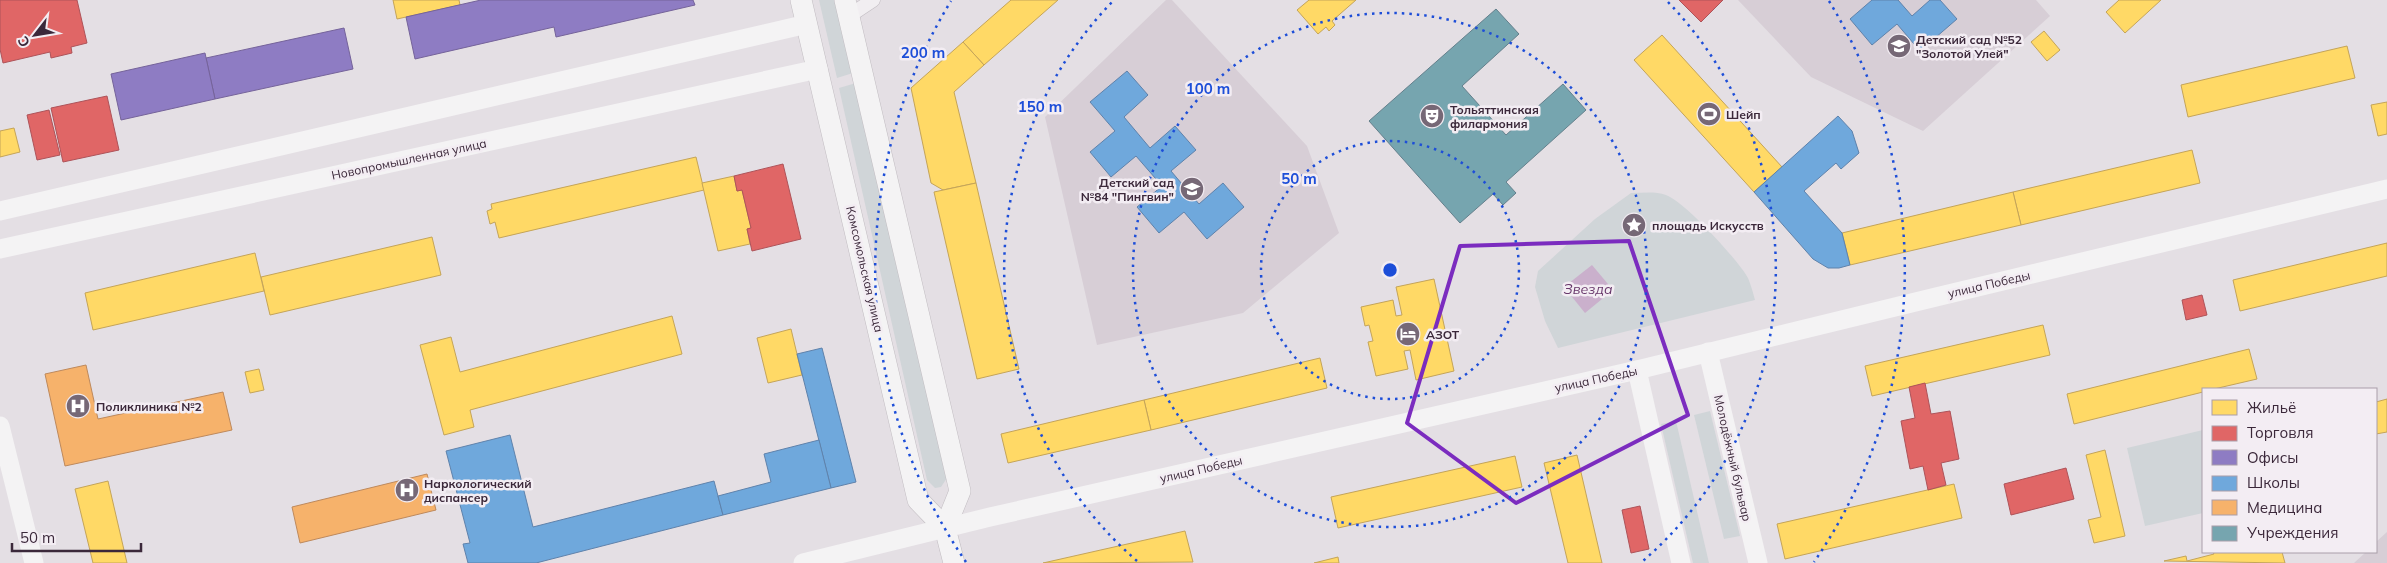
<svg xmlns="http://www.w3.org/2000/svg" width="2387" height="563" viewBox="0 0 2387 563" font-family="Mulish,sans-serif">
	<rect width="100%" height="100%" fill="#e4dfe4"/>
	<g fill="#d7ced6">
		<polygon points="1166,0 1172,0 1307,146 1339,233 1243,313 1097,345 1045,117"/>
		<polygon points="1738,0 2036,0 2050,16 1923,131 1811,77"/>
		<polygon points="2387,532 2387,563 2354,563 2366,552 2376,552 2376,542"/>
	</g>
	<g fill="#d0d5d8">
		<polygon points="819,0 835,0 853,73 837,78"/>
		<polygon points="856,83 947,478 941,487 935,488 927,480 839,88"/>
		<path d="M1631 193C1643 193 1655 191 1666 195 1684 201 1739 261 1748 278 1751 285 1753 293 1755 300L1558 348 1545 321 1535 287 1538 271 1595 219Z"/>
		<polygon points="1710,411 1740,536 1724,539 1694,415"/>
		<polygon points="1676,421 1709,563 1693,563 1661,424"/>
		<polygon points="2203,430 2203,513 2145,526 2127,448"/>
	</g>
	<polygon fill="#cab0cc" points="1592,265 1613,290 1585,313 1564,287"/>
	<g fill="#ffd966" stroke="#c4a459">
		<polygon points="393,0 459,0 460,5 397,19"/>
		<polygon points="1011,0 1058,0 984,65 963,42"/>
		<polygon points="1309,0 1356,0 1332,21 1335,25 1329,31 1326,27 1318,34 1297,10"/>
		<polygon points="2119,0 2161,0 2125,33 2106,12"/>
		<polygon points="2044,31 2060,50 2047,61 2031,42"/>
		<polygon points="1662,35 1782,167 1754,192 1634,60"/>
		<polygon points="963,42 984,65 954,92 976,183 943,190 931,183 911,88"/>
		<polygon points="2347,46 2355,78 2188,117 2181,85"/>
		<polygon points="2387,102 2387,134 2378,136 2371,105"/>
		<polygon points="14,128 20,152 0,157 0,131"/>
		<polygon points="2192,150 2200,183 2021,225 2013,192"/>
		<polygon points="696,157 704,190 499,238 495,222 490,224 487,211 492,209 491,204"/>
		<polygon points="734,176 737,191 742,190 751,228 747,229 750,244 718,251 702,183"/>
		<polygon points="976,183 1019,369 977,379 934,192"/>
		<polygon points="2013,192 2021,225 1850,265 1842,233"/>
		<polygon points="432,237 441,275 270,315 261,277"/>
		<polygon points="2387,243 2387,276 2240,311 2233,280"/>
		<polygon points="255,253 264,291 93,330 85,293"/>
		<polygon points="1434,279 1454,371 1416,380 1410,350 1404,351 1408,369 1376,376 1368,342 1373,341 1369,325 1365,326 1361,307 1393,300 1396,316 1402,315 1396,287"/>
		<polygon points="672,316 682,354 470,410 474,427 444,435 420,345 451,337 460,372"/>
		<polygon points="2043,325 2050,355 1872,396 1865,366"/>
		<polygon points="791,329 802,375 768,383 757,338"/>
		<polygon points="2249,349 2257,379 2214,389 2203,389 2203,392 2074,424 2067,394"/>
		<polygon points="1320,358 1327,388 1151,430 1144,400"/>
		<polygon points="259,369 264,390 250,393 245,372"/>
		<polygon points="2387,399 2387,432 2376,434 2376,402"/>
		<polygon points="1144,400 1151,430 1008,463 1001,434"/>
		<polygon points="2105,450 2125,536 2094,543 2088,520 2101,517 2086,455"/>
		<polygon points="1577,455 1602,563 1568,563 1544,463"/>
		<polygon points="1515,456 1522,487 1338,528 1331,497"/>
		<polygon points="108,481 127,563 93,563 75,489"/>
		<polygon points="1954,484 1962,518 1785,559 1777,524"/>
		<polygon points="1185,531 1193,562 1043,563"/>
		<polygon points="2213,552 2282,552 2285,563 2164,561 2186,556 2187,561 2214,554"/>
		<polygon points="1338,557 1339,563 1314,563"/>
	</g>
	<g fill="#e06666" stroke="#ae5359">
		<polygon points="0,0 77,0 87,43 71,47 72,53 51,58 50,52 3,63 0,49"/>
		<polygon points="1679,0 1723,0 1701,22"/>
		<polygon points="107,96 119,150 63,162 51,108"/>
		<polygon points="49,110 60,155 37,160 27,115"/>
		<polygon points="783,164 801,239 752,251 747,229 751,228 742,190 737,191 734,176"/>
		<polygon points="2202,295 2207,315 2186,320 2182,300"/>
		<polygon points="1925,383 1931,414 1950,411 1959,459 1941,463 1946,485 1928,490 1923,466 1910,469 1901,421 1915,418 1909,387"/>
		<polygon points="2066,468 2074,499 2011,515 2004,484"/>
		<polygon points="1640,506 1649,549 1631,553 1622,510"/>
	</g>
	<g fill="#8e7cc3" stroke="#75639a">
		<polygon points="481,0 693,0 695,5 556,37 554,27 415,59 406,17"/>
		<polygon points="344,28 353,69 215,99 206,58"/>
		<polygon points="205,53 215,99 121,120 111,74"/>
	</g>
	<g fill="#6fa8dc" stroke="#5f82ab">
		<polygon points="1872,0 1898,0 1912,16 1930,0 1940,0 1957,19 1920,51 1897,24 1872,45 1850,19"/>
		<polygon points="1127,71 1148,95 1124,117 1150,148 1175,126 1196,150 1171,171 1199,204 1223,183 1244,207 1207,239 1184,212 1159,233 1137,207 1162,186 1136,156 1111,177 1090,152 1115,131 1090,102"/>
		<polygon points="1838,116 1852,131 1859,153 1841,169 1836,163 1804,191 1842,233 1850,265 1839,268 1828,268 1813,259 1754,192"/>
		<polygon points="822,348 856,482 831,488 797,354"/>
		<polygon points="510,435 533,527 714,481 723,515 536,563 468,563 463,544 470,543 446,451"/>
		<polygon points="819,440 831,488 723,515 718,496 771,482 764,454"/>
	</g>
	<g fill="#f6b26b" stroke="#be895c">
		<polygon points="86,365 98,419 223,392 232,430 65,466 45,374"/>
		<polygon points="427,474 436,510 300,543 292,507"/>
	</g>
	<polygon fill="#76a5af" stroke="#64808c" points="1496,9 1519,34 1462,86 1506,135 1563,84 1586,110 1506,182 1516,193 1503,205 1493,194 1460,223 1369,121"/>
	<g fill="none" stroke-linecap="round" stroke-linejoin="round">
		<g stroke="#c2bdc2" stroke-width="15">
			<polyline id="minor" points="849,16 873,0"/>
		</g>
		<g stroke="#c1bcc1" stroke-width="22">
			<g id="primary">
				<polyline points="801,0 918,500 945,528 954,563"/>
				<polyline points="845,0 960,491 945,528"/>
			</g>
		</g>
		<use href="#minor" stroke="#f1eef1" stroke-width="14"/>
		<g stroke="#f4f3f4" stroke-width="19">
			<polyline points="0,211 807,24"/>
			<polyline points="0,249 818,69"/>
			<polyline points="1708,352 1758,563"/>
			<polyline points="1637,370 1681,563"/>
			<polyline points="0,426 34,563"/>
			<polyline points="803,563 990,517 1637,370 1936,297 2387,189"/>
		</g>
		<use href="#primary" stroke="#f4f3f4" stroke-width="21"/>
	</g>
	<path fill="none" stroke="#7b2cbf" stroke-width="4" stroke-linejoin="round" d="M1629 241 1688 415 1516 503 1407 423 1460 246Z"/>
	<g fill="none" stroke="#1d4ed8" stroke-width="2.5" stroke-dasharray="2.5 5">
		<circle cx="1390" cy="270" r="129"/>
		<circle cx="1390" cy="270" r="257"/>
		<path d="M1137 561A386 386 0 0 1 1112 2M1668 2A386 386 0 0 1 1643 561"/>
		<path d="M966 562A515 515 0 0 1 951 1M1829 1A515 515 0 0 1 1814 562"/>
	</g>
	<defs>
		<g id="school-disc" transform="scale(1.25)"><circle r="9.5" fill="#766876" stroke="#f3edf3"/><path d="M0-5L7-2L0 1L-7-2ZM-4 1L0 2.5L4 1V4Q0 6-4 4Z" fill="#fff"/></g>
		<g id="stadium-disc" transform="scale(1.25)"><circle r="9.5" fill="#766876" stroke="#f3edf3"/><path d="M0-5a6.5 5 0 1 0 0 10a6.5 5 0 1 0 0-10ZM-3.5-1.8h7v3.6h-7Z" fill="#fff"/></g>
		<g id="theatre-disc" transform="scale(1.25)"><circle r="9.5" fill="#766876" stroke="#f3edf3"/><path d="M-5-5.5Q0-4 5-5.5V0Q5 5 0 6Q-5 5-5 0ZM-3.3-2.5H-1v1.5H-3.3ZM1-2.5H3.3v1.5H1ZM-2.8 1Q0 5.5 2.8 1Z" fill="#fff"/></g>
		<g id="sight-disc" transform="scale(1.25)"><circle r="9.5" fill="#766876" stroke="#f3edf3"/><path d="M0-6L1.8-2.2L6-1.7L2.9 1.2L3.7 5.4L0 3.3L-3.7 5.4L-2.9 1.2L-6-1.7L-1.8-2.2Z" fill="#fff"/></g>
		<g id="hotel-disc" transform="scale(1.25)"><circle r="9.5" fill="#766876" stroke="#f3edf3"/><path d="M-6-4.5h1.5V1H6V5H4.5V3h-9V5H-6ZM-4 0a1.8 1.8 0 1 1 3.6 0ZM.5 0V-2.5h3Q6-2.5 6 0Z" fill="#fff"/></g>
		<g id="hospital-disc" transform="scale(1.25)"><circle r="9.5" fill="#766876" stroke="#f3edf3"/><path d="M-5-5h3v3.5h4V-5h3V5h-3V1.5h-4V5h-3Z" fill="#fff"/></g>
	</defs>
	<g fill-rule="evenodd">
		<use href="#school-disc" x="1899" y="46"/>
		<use href="#stadium-disc" x="1709" y="114"/>
		<use href="#theatre-disc" x="1432" y="116"/>
		<use href="#school-disc" x="1192" y="189"/>
		<use href="#sight-disc" x="1634" y="225"/>
		<use href="#hotel-disc" x="1408" y="334"/>
		<use href="#hospital-disc" x="78" y="406"/>
		<use href="#hospital-disc" x="407" y="490"/>
	</g>
	<g text-anchor="middle" dominant-baseline="central" stroke-width="5" stroke-linejoin="round" paint-order="stroke">
		<g font-size="12" font-weight="bold" fill="#3b283a" stroke="#f3edf3" text-anchor="start">
			<text x="1916" y="39">Детский сад №52<tspan x="1916" dy="14">"Золотой Улей"</tspan></text>
			<text x="1450" y="109">Тольяттинская<tspan x="1450" dy="14">филармония</tspan></text>
			<text x="1726" y="114">Шейп</text>
			<text x="1174" y="182" text-anchor="end">Детский сад<tspan x="1174" dy="14">№84 "Пингвин"</tspan></text>
			<text x="1652" y="225">площадь Искусств</text>
			<text x="1426" y="334">АЗОТ</text>
			<text x="96" y="406">Поликлиника №2</text>
			<text x="424" y="483">Наркологический<tspan x="424" dy="14">диспансер</tspan></text>
		</g>
		<g font-size="12" fill="#3b283a" stroke="#f3edf3">
			<text transform="translate(409 159) rotate(-12)">Новопромышленная улица</text>
			<text transform="translate(865 269) rotate(77)">Комсомольская улица</text>
			<text transform="translate(1989 284) rotate(-13)">улица Победы</text>
			<text transform="translate(1596 379) rotate(-12)">улица Победы</text>
			<text transform="translate(1733 458) rotate(77)">Молодёжный бульвар</text>
			<text transform="translate(1201 469) rotate(-13)">улица Победы</text>
		</g>
		<g font-size="14" font-style="italic" fill="#67376a" stroke="#f3edf3">
			<text x="1588" y="289">Звезда</text>
		</g>
	</g>
	<circle cx="1390" cy="270" r="8" fill="#1d4ed8" stroke="#f3edf3" stroke-width="2.5"/>
	<g font-size="15" text-anchor="middle" font-weight="bold" fill="#1d4ed8" stroke="#f3edf3" stroke-width="5" stroke-linejoin="round" paint-order="stroke">
		<text x="923" y="58">200 m</text>
		<text x="1208" y="94">100 m</text>
		<text x="1040" y="112">150 m</text>
		<text x="1299" y="184">50 m</text>
	</g>
	<rect x="2202" y="388" width="175" height="165" fill="#f3edf3" stroke="#a99ea9"/>
	<rect x="2212" y="400" width="25" height="15" fill="#ffd966" stroke="#a99ea9"/>
	<text x="2247" y="413" font-size="15" fill="#3b283a">Жильё</text>
	<rect x="2212" y="426" width="25" height="15" fill="#e06666" stroke="#a99ea9"/>
	<text x="2247" y="438" font-size="15" fill="#3b283a">Торговля</text>
	<rect x="2212" y="450" width="25" height="15" fill="#8e7cc3" stroke="#a99ea9"/>
	<text x="2247" y="463" font-size="15" fill="#3b283a">Офисы</text>
	<rect x="2212" y="476" width="25" height="15" fill="#6fa8dc" stroke="#a99ea9"/>
	<text x="2247" y="488" font-size="15" fill="#3b283a">Школы</text>
	<rect x="2212" y="500" width="25" height="15" fill="#f6b26b" stroke="#a99ea9"/>
	<text x="2247" y="513" font-size="15" fill="#3b283a">Медицина</text>
	<rect x="2212" y="526" width="25" height="15" fill="#76a5af" stroke="#a99ea9"/>
	<text x="2247" y="538" font-size="15" fill="#3b283a">Учреждения</text>
	<g transform="translate(35 35) rotate(239)" stroke="#f3edf3" stroke-width="4" paint-order="stroke">
	<path d="M0-4L9 19L0 12L-9 19Z" fill="#3b283a"/>
	<text y="-8" font-size="14" font-weight="bold" text-anchor="middle" fill="#3b283a">С</text>
	</g>
	<path d="M12 543v8h129v-8" fill="none" stroke="#3b283a" stroke-width="2.5"/>
	<text x="20" y="543" font-size="15" fill="#3b283a" stroke="#f3edf3" stroke-width="4" paint-order="stroke">50 m</text>
</svg>
